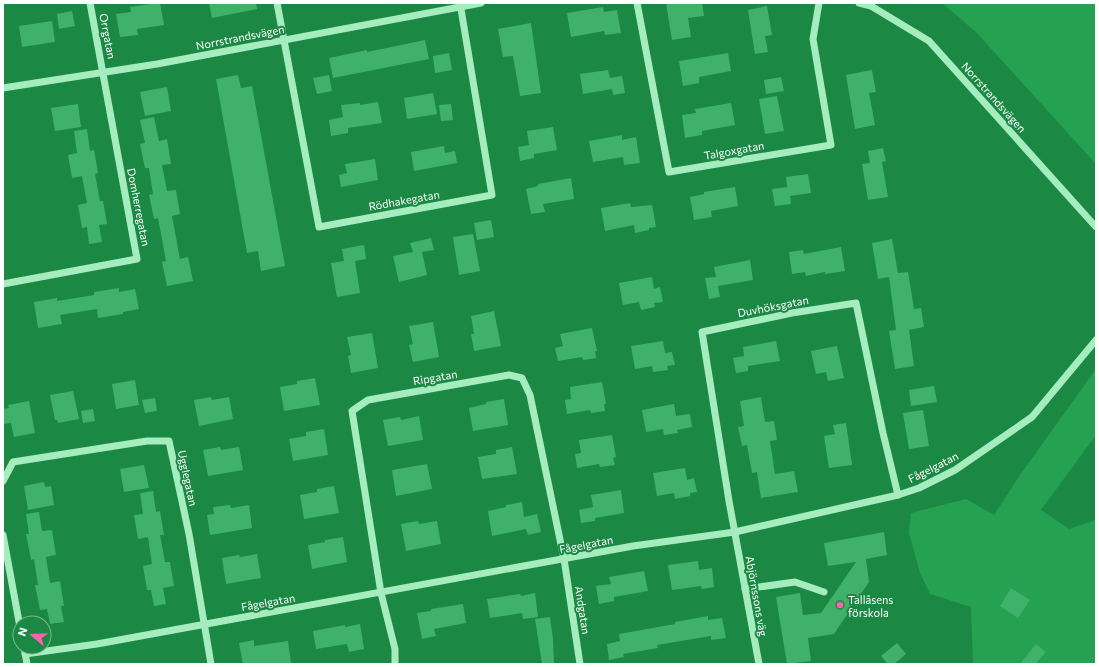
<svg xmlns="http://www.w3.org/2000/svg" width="1099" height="667" viewBox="0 0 1099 667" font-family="Commissioner,sans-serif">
	<rect width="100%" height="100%" fill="#1b8944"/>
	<g fill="#24a251">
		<polygon points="942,3 1096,3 1096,164 976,32"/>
		<polygon points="1096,369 1096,435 1041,510 1069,529 1096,520 1096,664 973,664 971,607 930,594 920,573 909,533 911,513 966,499 994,515 1020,475"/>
	</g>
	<g fill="#3fb168">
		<polygon points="156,3 160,3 164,25 137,29 138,35 120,37 116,14 131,12 130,7"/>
		<polygon points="209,3 256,3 257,9 212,18"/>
		<polygon points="666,3 702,3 704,16 688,18 691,37 672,40"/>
		<polygon points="767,6 772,35 765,36 768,52 755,54 748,10"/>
		<polygon points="603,7 604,12 617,10 621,33 605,35 604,31 571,37 567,13"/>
		<polygon points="72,11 75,26 59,29 57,14"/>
		<polygon points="52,21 55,42 22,47 19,26"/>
		<polygon points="531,23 541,93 520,96 513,56 503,57 498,29"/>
		<polygon points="425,40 429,59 333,78 329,58 367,50 367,52"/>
		<polygon points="449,53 452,70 435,73 433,56"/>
		<polygon points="728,53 731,71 699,77 699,83 683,86 679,61"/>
		<polygon points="608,70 610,78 622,76 625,93 613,95 612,89 583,94 580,74"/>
		<polygon points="872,70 876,92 869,93 875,125 855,129 846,75"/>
		<polygon points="238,75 241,88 252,86 285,266 261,271 258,251 247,253 216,79"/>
		<polygon points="329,75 332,91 317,94 313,78"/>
		<polygon points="781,77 784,91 766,94 764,80"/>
		<polygon points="167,87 171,111 145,116 140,92"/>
		<polygon points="433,93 437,114 407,119 404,98"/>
		<polygon points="777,96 784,131 765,134 759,99"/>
		<polygon points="378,102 382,123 348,128 348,133 331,136 329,120 343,117 341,105 360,103 360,105"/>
		<polygon points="731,103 735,125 702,131 702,135 685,138 682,115 696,113 695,109"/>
		<polygon points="78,104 81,127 55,131 51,108"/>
		<polygon points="451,104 453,120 441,121 439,105"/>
		<polygon points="154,117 159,141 167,139 171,164 162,165 167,191 176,190 180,214 172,216 180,259 188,257 193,281 167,286 162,262 166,261 158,218 154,219 149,195 153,194 149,168 145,168 140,144 145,143 140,120"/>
		<polygon points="553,127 557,150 534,154 534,158 520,161 518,147 529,145 527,131"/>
		<polygon points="87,129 90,151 94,150 98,173 95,174 100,201 103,201 107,224 99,225 102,242 89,244 87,227 82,228 78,205 87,203 82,176 72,178 68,155 77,153 74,131"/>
		<polygon points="622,135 622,140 636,137 640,163 624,165 623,157 593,162 589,141"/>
		<polygon points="444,146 445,153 455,151 457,163 414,171 411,152"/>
		<polygon points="883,148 886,161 882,162 888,197 868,200 862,164 870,163 868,151"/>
		<polygon points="375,159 378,180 341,187 339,175 347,173 345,164"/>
		<polygon points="808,174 811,193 790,196 791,204 775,206 772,189 787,187 786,177"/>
		<polygon points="571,178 574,199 543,204 545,212 531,214 526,189 538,186 538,184"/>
		<polygon points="735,187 738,206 711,211 712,217 694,220 690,197 704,194 704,192"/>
		<polygon points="630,203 631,207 652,205 656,227 649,228 649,230 635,233 634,225 605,231 601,208"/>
		<polygon points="491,220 494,237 477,240 474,223"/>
		<polygon points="473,234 480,271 459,275 453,237"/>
		<polygon points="431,238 434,250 422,252 427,275 399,282 393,256 413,252 410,243"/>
		<polygon points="892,239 898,273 908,272 914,309 921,308 924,327 909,330 914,366 895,369 889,331 896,330 889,277 878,279 872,243"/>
		<polygon points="364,245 366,259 355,261 360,293 337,297 331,263 344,261 342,249"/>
		<polygon points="841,247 845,271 825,274 825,272 806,276 805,272 792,274 789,252 803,250 804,254"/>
		<polygon points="750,260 753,280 718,286 720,297 709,299 705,278 716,277 714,267"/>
		<polygon points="652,277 654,289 660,287 663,302 654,303 655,307 641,310 639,302 623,305 619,283"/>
		<polygon points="119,288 119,292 135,289 139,309 123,312 123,314 98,318 97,309 60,315 62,324 38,328 34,302 57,298 57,301 94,295 94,292"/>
		<polygon points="494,311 501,346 474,351 471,334 474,334 471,316"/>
		<polygon points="433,322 439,357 413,362 409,345 413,344 409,326"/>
		<polygon points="592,328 597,351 595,351 596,358 583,360 582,357 558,361 555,348 563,346 560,334"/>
		<polygon points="372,333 378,368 351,373 348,356 351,355 347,337"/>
		<polygon points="663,341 665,353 672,352 675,365 667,366 668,370 653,372 652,366 635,369 631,346"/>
		<polygon points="776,341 780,361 748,366 748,371 736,373 733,358 744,356 743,347"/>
		<polygon points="837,346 844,378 828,381 826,372 816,374 811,351"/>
		<polygon points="315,378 320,405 284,411 280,387 297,384 297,381"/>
		<polygon points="135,380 139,405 116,409 112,384"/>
		<polygon points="602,382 606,404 604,404 605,411 591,413 590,410 567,414 565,400 571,399 570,387"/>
		<polygon points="934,386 937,402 911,406 909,390"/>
		<polygon points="73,391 79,419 58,423 57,420 55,420 50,395"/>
		<polygon points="211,397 212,400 229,397 233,419 199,426 194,400"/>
		<polygon points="761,397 765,422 774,421 777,440 770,441 775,474 794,471 798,492 761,498 757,472 752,473 747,445 742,446 738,427 744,426 740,401"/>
		<polygon points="155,398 157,411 145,413 142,400"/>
		<polygon points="504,399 508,425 473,431 469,408 486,404 486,402"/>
		<polygon points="29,401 35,433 14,437 11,423 3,424 3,409 9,408 8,405"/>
		<polygon points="674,404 676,416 690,414 692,427 677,430 678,433 664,435 663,429 646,432 642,410"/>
		<polygon points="93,409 95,421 83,423 81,411"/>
		<polygon points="923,410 929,446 909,449 903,413"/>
		<polygon points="419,416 423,440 388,446 383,420 400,417 401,420"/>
		<polygon points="846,423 852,465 829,468 824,436 835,434 833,425"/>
		<polygon points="324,429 328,455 293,461 289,439 306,436 306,432"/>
		<polygon points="612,435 616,457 613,458 615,465 600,467 599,464 577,468 575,454 581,453 579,440"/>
		<polygon points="220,447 221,450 239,447 243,470 208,476 203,450"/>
		<polygon points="512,447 517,474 482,479 478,457 496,454 496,450"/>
		<polygon points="427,464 432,489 396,496 392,470"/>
		<polygon points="144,465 149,488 124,492 120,469"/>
		<polygon points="685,468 687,480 694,478 697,492 690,493 690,496 675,499 674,493 657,496 653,473"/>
		<polygon points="44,482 45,487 51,486 54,505 28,510 24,486"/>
		<polygon points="334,486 339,513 304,519 300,495 317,492 317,489"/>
		<polygon points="621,490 624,513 595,518 595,521 581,523 579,510 593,507 591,495"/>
		<polygon points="153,491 156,512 160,511 164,535 160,535 165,562 170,562 174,586 163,588 166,604 154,606 151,590 147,590 143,566 152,564 148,537 138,539 134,515 143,514 140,493"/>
		<polygon points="522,502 524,517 537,514 541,532 528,535 526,529 492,536 488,511 506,507 506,505"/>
		<polygon points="230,505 231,508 249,505 252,528 210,535 207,515 214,514 213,507"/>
		<polygon points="39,512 42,531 52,530 56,555 46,557 50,583 60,581 64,606 61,606 64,622 50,624 47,609 40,610 35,585 38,585 34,559 31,560 26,534 29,534 26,514"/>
		<polygon points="418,521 419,524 437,521 441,544 406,551 401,524"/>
		<polygon points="884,532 887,555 866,559 869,582 834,634 808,638 811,661 787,664 776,597 800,593 803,615 821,613 856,562 828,566 824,543"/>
		<polygon points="343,537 347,562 312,569 308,545 325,542 325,540"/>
		<polygon points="257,554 261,578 226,584 222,558 239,555 240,557"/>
		<polygon points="698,561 699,570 712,568 714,587 702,589 701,586 672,590 668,565"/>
		<polygon points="644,571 648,591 614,597 614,601 599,604 596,586 611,584 609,577"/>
		<polygon points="1011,588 1030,600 1018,618 1000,606"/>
		<polygon points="535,593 538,617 523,619 522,613 490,618 487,599 520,594 521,596"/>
		<polygon points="463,604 466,623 434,629 436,636 422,639 417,613 431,611 431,609"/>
		<polygon points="708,616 708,620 722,618 726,638 711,640 711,636 657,645 658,648 623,654 624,657 609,660 607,644 620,641 619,634 675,624 675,622"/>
		<polygon points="550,617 553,639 554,664 542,664 535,619"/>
		<polygon points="360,624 364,649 349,652 347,644 316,649 313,631 345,625 345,627"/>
		<polygon points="254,640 254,646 288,641 291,663 243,664 239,643"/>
		<polygon points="897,643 906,654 894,664 888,664 881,656"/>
		<polygon points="1036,644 1046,652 1035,664 1020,664"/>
	</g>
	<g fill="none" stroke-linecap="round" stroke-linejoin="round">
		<g stroke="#a5ecbe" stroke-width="7">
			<polyline points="277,3 319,227 492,195 460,3"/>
			<polyline points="637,3 669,172 831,145 813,39 819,3"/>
			<polyline points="859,3 871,6 929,41 1096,227"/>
			<polyline points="3,88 157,64 481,3"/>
			<polyline points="3,284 137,259 90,3"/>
			<polyline points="3,481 13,462 147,441 169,441 189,534 211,664"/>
			<polyline points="3,535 20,627"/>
			<polyline points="745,589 795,582 824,592"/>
			<polyline points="24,647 27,664"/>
			<polyline points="25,654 97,644 633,546 735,532 898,495 919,488 955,470 1032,417 1096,340"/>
			<polyline points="395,664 395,649 381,593 352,411 368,400 509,375 522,378 530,395 564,559 580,664"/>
			<polyline points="759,664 729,501 702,332 792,313 856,303 883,433 898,495"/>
		</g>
	</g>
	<circle fill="#fe62ad" stroke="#1b8944" stroke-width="1.5" cx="840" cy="605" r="4"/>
	<g text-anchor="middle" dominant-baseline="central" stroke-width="4" stroke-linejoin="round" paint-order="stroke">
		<g font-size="11" fill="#fff" stroke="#1b8944">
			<text transform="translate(108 36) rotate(79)">Orrgatan</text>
			<text transform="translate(240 37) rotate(-11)">Norrstrandsvägen</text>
			<text transform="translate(994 97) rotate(48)">Norrstrandsvägen</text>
			<text transform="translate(734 150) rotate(-10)">Talgoxgatan</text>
			<text transform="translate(404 200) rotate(-10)">Rödhakegatan</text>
			<text transform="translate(139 207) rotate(79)">Domherregatan</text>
			<text transform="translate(773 306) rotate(-11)">Duvhöksgatan</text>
			<text transform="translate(435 377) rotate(-10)">Ripgatan</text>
			<text transform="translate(933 467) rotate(-27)">Fågelgatan</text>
			<text transform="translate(188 478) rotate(78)">Ugglegatan</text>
			<text transform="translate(586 544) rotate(-11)">Fågelgatan</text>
			<text transform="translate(757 596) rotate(80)">Abjörnssons väg</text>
			<text transform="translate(268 602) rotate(-10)">Fågelgatan</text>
			<text transform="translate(583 610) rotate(81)">Andgatan</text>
		</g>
		<g font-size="11" fill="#fff" stroke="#1b8944" text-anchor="start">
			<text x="848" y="599">Tallåsens<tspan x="848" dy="13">förskola</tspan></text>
		</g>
	</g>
	<rect width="1099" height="667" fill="none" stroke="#ffffff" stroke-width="8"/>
	<g transform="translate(32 635) rotate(289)"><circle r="19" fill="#1b8944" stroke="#76b88f"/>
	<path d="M0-3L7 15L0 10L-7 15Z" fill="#fe62ad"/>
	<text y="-6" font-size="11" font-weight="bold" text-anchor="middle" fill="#ffffff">N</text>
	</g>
</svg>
